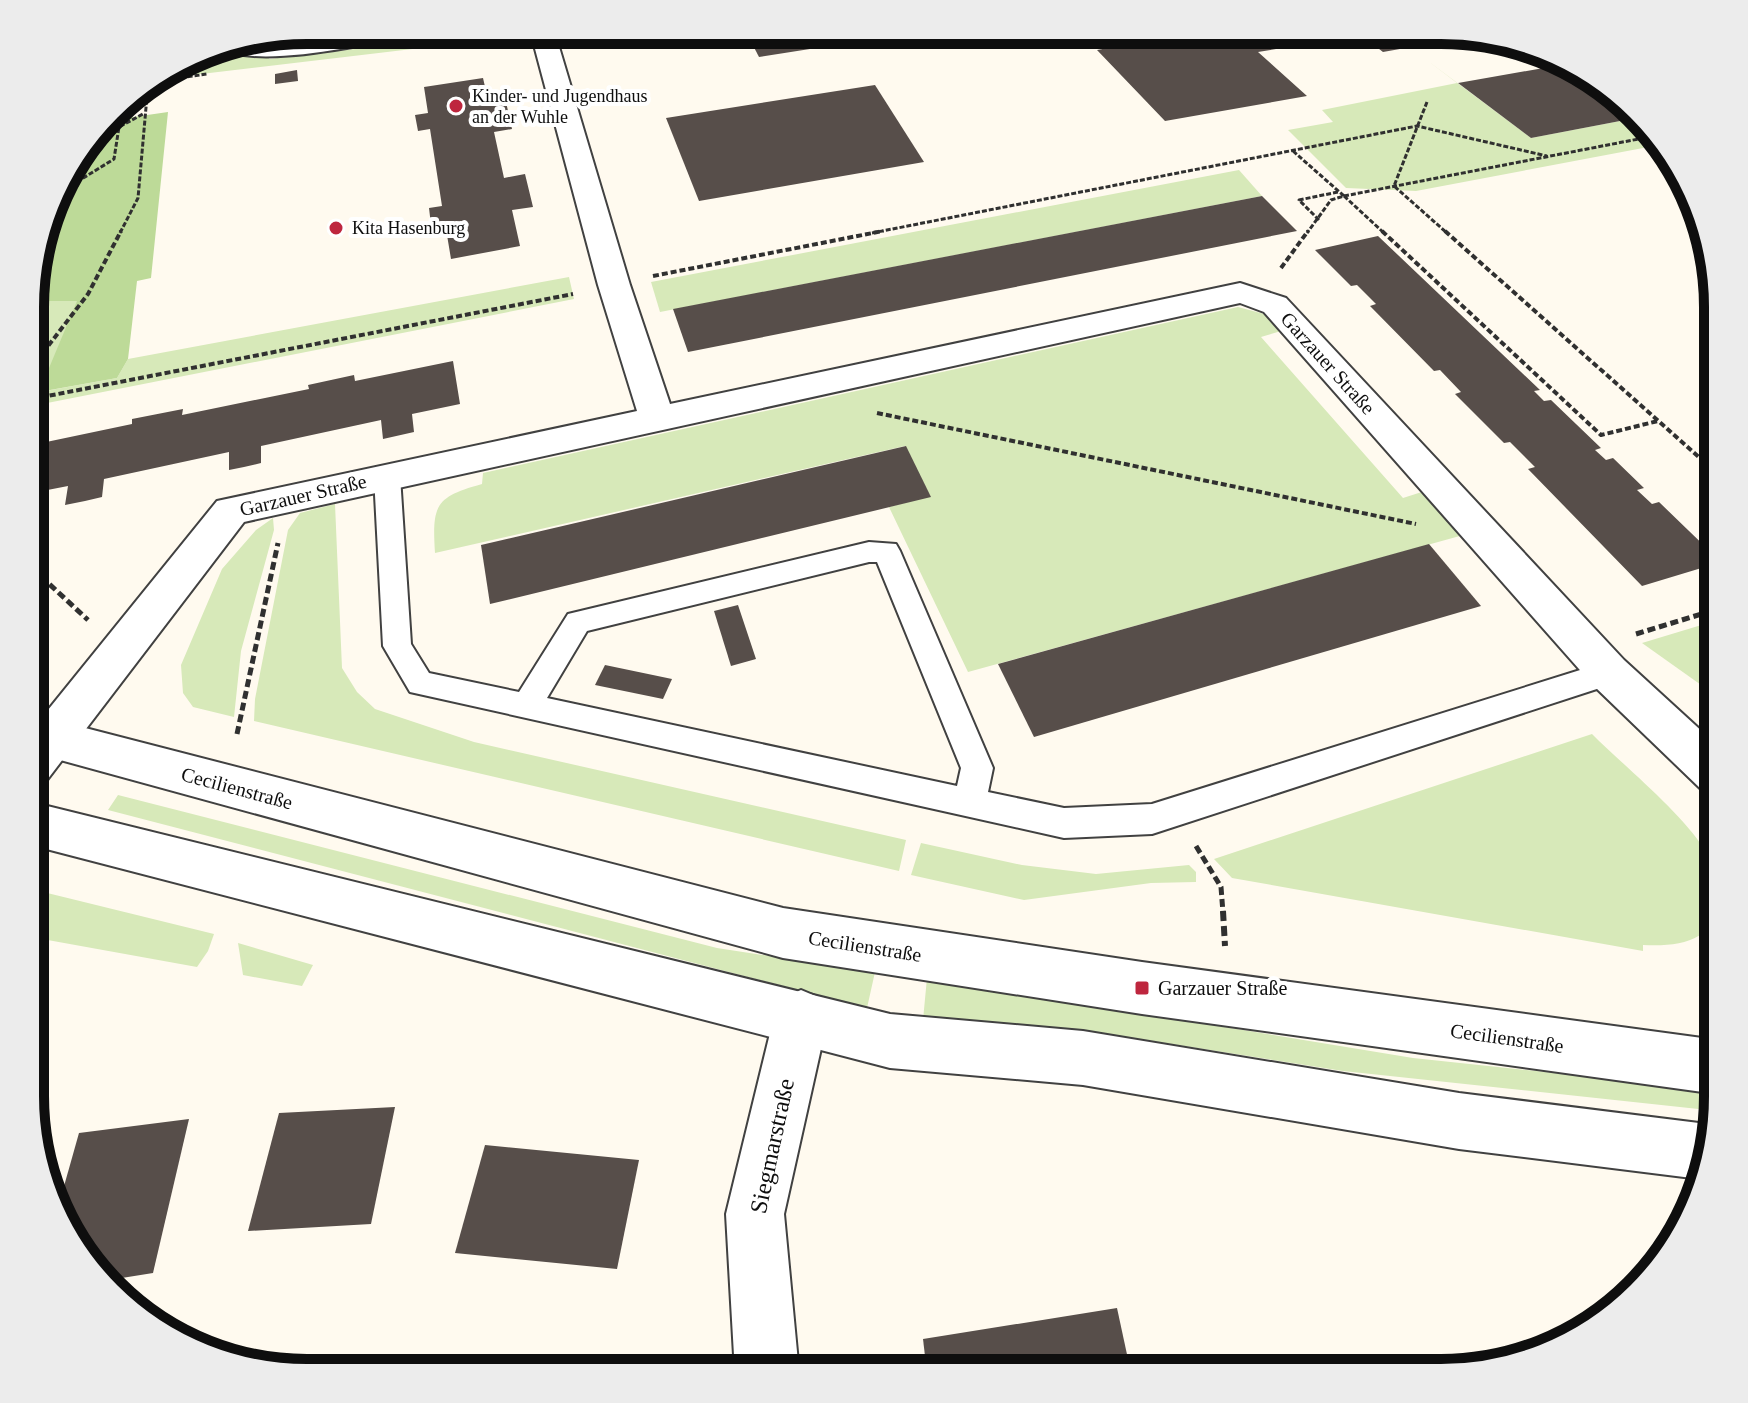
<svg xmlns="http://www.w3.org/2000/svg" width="1748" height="1403" viewBox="0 0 1748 1403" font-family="'Times New Roman',serif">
	<rect width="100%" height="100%" fill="#fffaef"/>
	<g fill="#d7e9b9">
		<polygon points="483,30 487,30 487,37 480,41 159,79 207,51 231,54 269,51 269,59 483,34"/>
		<polygon points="1428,61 1531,138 1641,117 1659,145 1416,191 1346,188 1288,130 1333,122 1322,110 1457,83"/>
		<polygon points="1239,170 1262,196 660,312 651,282"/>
		<polygon points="569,277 574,299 32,406 32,301 78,300 40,392 117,378 128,359"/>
		<path d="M1238 307 1268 315 1288 329 1261 337 1403 498 1428 490 1467 534 968 672 889 507 930 496 905 446 435 553C432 505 435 497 482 484L483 473Z"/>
		<polygon points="335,504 342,668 357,692 375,709 474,742 906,840 899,871 254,721 255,699 288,530 300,513"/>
		<polygon points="273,518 274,530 241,651 234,717 193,707 183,693 181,665 222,569 256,530"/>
		<polygon points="1718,620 1718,697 1642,643"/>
		<path d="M1592 734C1623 765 1682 813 1704 849 1713 862 1718 879 1718 895 1718 941 1681 947 1643 945V951L1232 878 1214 859Z"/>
		<polygon points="118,795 717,948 875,972 867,1008 108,810"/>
		<polygon points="921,843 1022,865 1096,874 1189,865 1196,872 1196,882 1151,883 1024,900 911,875"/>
		<polygon points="31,889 214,934 208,951 197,967 31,937"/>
		<polygon points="238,943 313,965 302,986 243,975"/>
		<polygon points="927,978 1413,1058 1717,1090 1717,1111 1343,1071 1095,1032 983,1029 923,1020"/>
	</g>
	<polygon fill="#bdda98" points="168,112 151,278 137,281 128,359 117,378 39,392 77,301 32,301 32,270 67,169 106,121"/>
	<g fill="#574e4a">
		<polygon points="745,30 889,30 893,36 759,57"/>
		<polygon points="1209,30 1459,31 1479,35 1383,52 1361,35 1258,52 1307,96 1165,121 1097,50"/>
		<polygon points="1566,64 1637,111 1641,117 1531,138 1458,83"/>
		<polygon points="297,70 298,81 275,84 275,74"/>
		<polygon points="483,78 489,104 506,102 512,129 494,132 504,178 525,174 533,207 512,210 520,246 451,259 445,223 431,225 429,208 442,206 430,129 418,131 415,115 428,113 424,87"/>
		<polygon points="875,85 924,162 699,201 666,118"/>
		<polygon points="1262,196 1297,231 688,352 673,309"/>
		<polygon points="1378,236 1540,390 1534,391 1544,401 1551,400 1601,448 1595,450 1606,460 1613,458 1644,488 1637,490 1652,504 1659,502 1718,559 1718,563 1642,586 1528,469 1535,467 1510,442 1504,443 1455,394 1461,392 1440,370 1434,371 1370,306 1376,304 1357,285 1351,286 1315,250"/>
		<polygon points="453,361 460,404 412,414 414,432 383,439 381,420 261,446 261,463 244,467 229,470 229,452 104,479 102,497 85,501 65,505 68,486 32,493 32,445 132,424 132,419 183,409 182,415 309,389 308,385 354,375 355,381"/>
		<polygon points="906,446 931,497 490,604 481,545"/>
		<polygon points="1429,544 1481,606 1034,737 998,664"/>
		<polygon points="738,605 756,659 731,666 714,611"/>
		<polygon points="605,665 672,679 663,699 595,685"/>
		<polygon points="395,1107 371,1224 248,1231 279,1113"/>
		<polygon points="189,1119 153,1273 103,1281 57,1211 79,1133"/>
		<polygon points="485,1145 639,1160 617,1269 455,1253"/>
		<polygon points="1117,1308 1131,1373 927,1373 923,1339"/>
	</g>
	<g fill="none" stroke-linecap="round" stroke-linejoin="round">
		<g stroke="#414141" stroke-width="4">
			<path id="service" d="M387 467 396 470 400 476 411 644 429 673 519 692 568 614 869 542 896 544 900 551 993 768 988 792 1064 808 1152 804 1609 661 1619 664 1624 673 1619 682 1609 685 1152 834 1064 838 410 692 383 646 374 476 378 470ZM869 562H877L961 768 957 786 547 698 587 631Z"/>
		</g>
		<g stroke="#414141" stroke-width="4">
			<g id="minor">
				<path d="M360 30H423L420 35 411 37C355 45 265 69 212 48L248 40 287 39Z"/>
				<polygon points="530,30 554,30 630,285 670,404 1240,283 1286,298 1624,660 1718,746 1718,796 1702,790 1594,686 1264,312 1240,303 244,522 47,780 31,786 31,731 217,501 637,411 598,285"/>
				<polygon points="801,990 820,998 828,1017 784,1214 799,1373 735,1373 726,1214 774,1017 782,998"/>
			</g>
		</g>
		<g stroke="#414141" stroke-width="4">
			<g id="tertiary">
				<polygon points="31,714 783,908 1142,962 1717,1040 1717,1094 1142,1014 783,958 31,752"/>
				<polygon points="31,802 890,1014 1083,1031 1459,1093 1715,1125 1700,1179 1459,1149 1083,1085 890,1068 31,845"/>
			</g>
		</g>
		<g stroke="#303030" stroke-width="3" stroke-dasharray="5 2" stroke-linecap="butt">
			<polyline points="443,47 495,41"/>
			<polyline points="153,82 207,74"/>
			<polyline points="1427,102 1394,186 1447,233"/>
			<polyline points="1293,151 1344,196 1331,200 1307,233"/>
			<polyline points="59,193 114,159 119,127 143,114"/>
			<polyline points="1344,196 1384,233"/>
			<polyline points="1344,196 1654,136"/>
			<polyline points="1319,220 1299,200 1338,192"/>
			<polyline points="120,233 138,198 148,85"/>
			<polyline points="872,233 1417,126 1547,156"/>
		</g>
		<g stroke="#303030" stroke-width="4" stroke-dasharray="6 3" stroke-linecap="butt">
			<polyline points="1382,231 1601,435 1658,421"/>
			<polyline points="1445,231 1718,474"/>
			<polyline points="1281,268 1308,231"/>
			<polyline points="653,276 883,231"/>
			<polyline points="32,367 88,294 121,231"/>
			<polyline points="32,399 573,294"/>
			<polyline points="877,413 1416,524"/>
		</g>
		<g stroke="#303030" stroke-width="5" stroke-dasharray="8 4" stroke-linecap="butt">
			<polyline points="32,561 33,555"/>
			<polyline points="32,568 88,620"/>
			<polyline points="1636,634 1718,609"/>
			<polyline points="237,734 278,543"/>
			<polyline points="1196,846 1221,887 1223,913"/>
		</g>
		<polyline stroke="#303030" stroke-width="6" stroke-dasharray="10 5" stroke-linecap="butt" points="1223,911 1225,946"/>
		<use href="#service" fill="#fff" fill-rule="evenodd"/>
		<use href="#minor" fill="#fff" fill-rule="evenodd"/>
		<use href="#tertiary" fill="#fff" fill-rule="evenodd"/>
	</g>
	<g fill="#be263e" stroke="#fff" stroke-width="3">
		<circle cx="456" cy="106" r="8"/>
		<circle cx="336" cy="228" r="8"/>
		<rect x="1134" y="980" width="16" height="16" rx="4"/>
	</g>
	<g text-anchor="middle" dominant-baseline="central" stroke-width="8" stroke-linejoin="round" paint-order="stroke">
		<g font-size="18" fill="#0e0e0e" stroke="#fff" text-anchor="start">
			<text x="472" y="96">Kinder- und Jugendhaus<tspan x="472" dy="21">an der Wuhle</tspan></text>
			<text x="352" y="228">Kita Hasenburg</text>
		</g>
		<g font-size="20" fill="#0e0e0e" stroke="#fff">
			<text transform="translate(1328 363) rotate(48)">Garzauer Straße</text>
			<text transform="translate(303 495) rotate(-13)">Garzauer Straße</text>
			<text transform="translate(237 788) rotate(15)">Cecilienstraße</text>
			<text transform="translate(865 946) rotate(9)">Cecilienstraße</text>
			<text transform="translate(1507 1038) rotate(8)">Cecilienstraße</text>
		</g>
		<g font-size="20" fill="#0e0e0e" stroke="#fff" text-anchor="start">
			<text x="1158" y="988">Garzauer Straße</text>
		</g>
		<g font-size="24" fill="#0e0e0e" stroke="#fff">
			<text transform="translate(772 1146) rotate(-78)">Siegmarstraße</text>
		</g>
	</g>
	<path d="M0 0H1748V1403H0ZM307 44H1441A263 263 0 0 1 1704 307V1096A263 263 0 0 1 1441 1359H307A263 263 0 0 1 44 1096V307A263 263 0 0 1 307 44Z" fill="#ececec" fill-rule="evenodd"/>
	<path fill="none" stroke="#0e0e0e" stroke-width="10" d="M307 44H1441A263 263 0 0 1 1704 307V1096A263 263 0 0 1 1441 1359H307A263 263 0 0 1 44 1096V307A263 263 0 0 1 307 44Z"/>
</svg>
